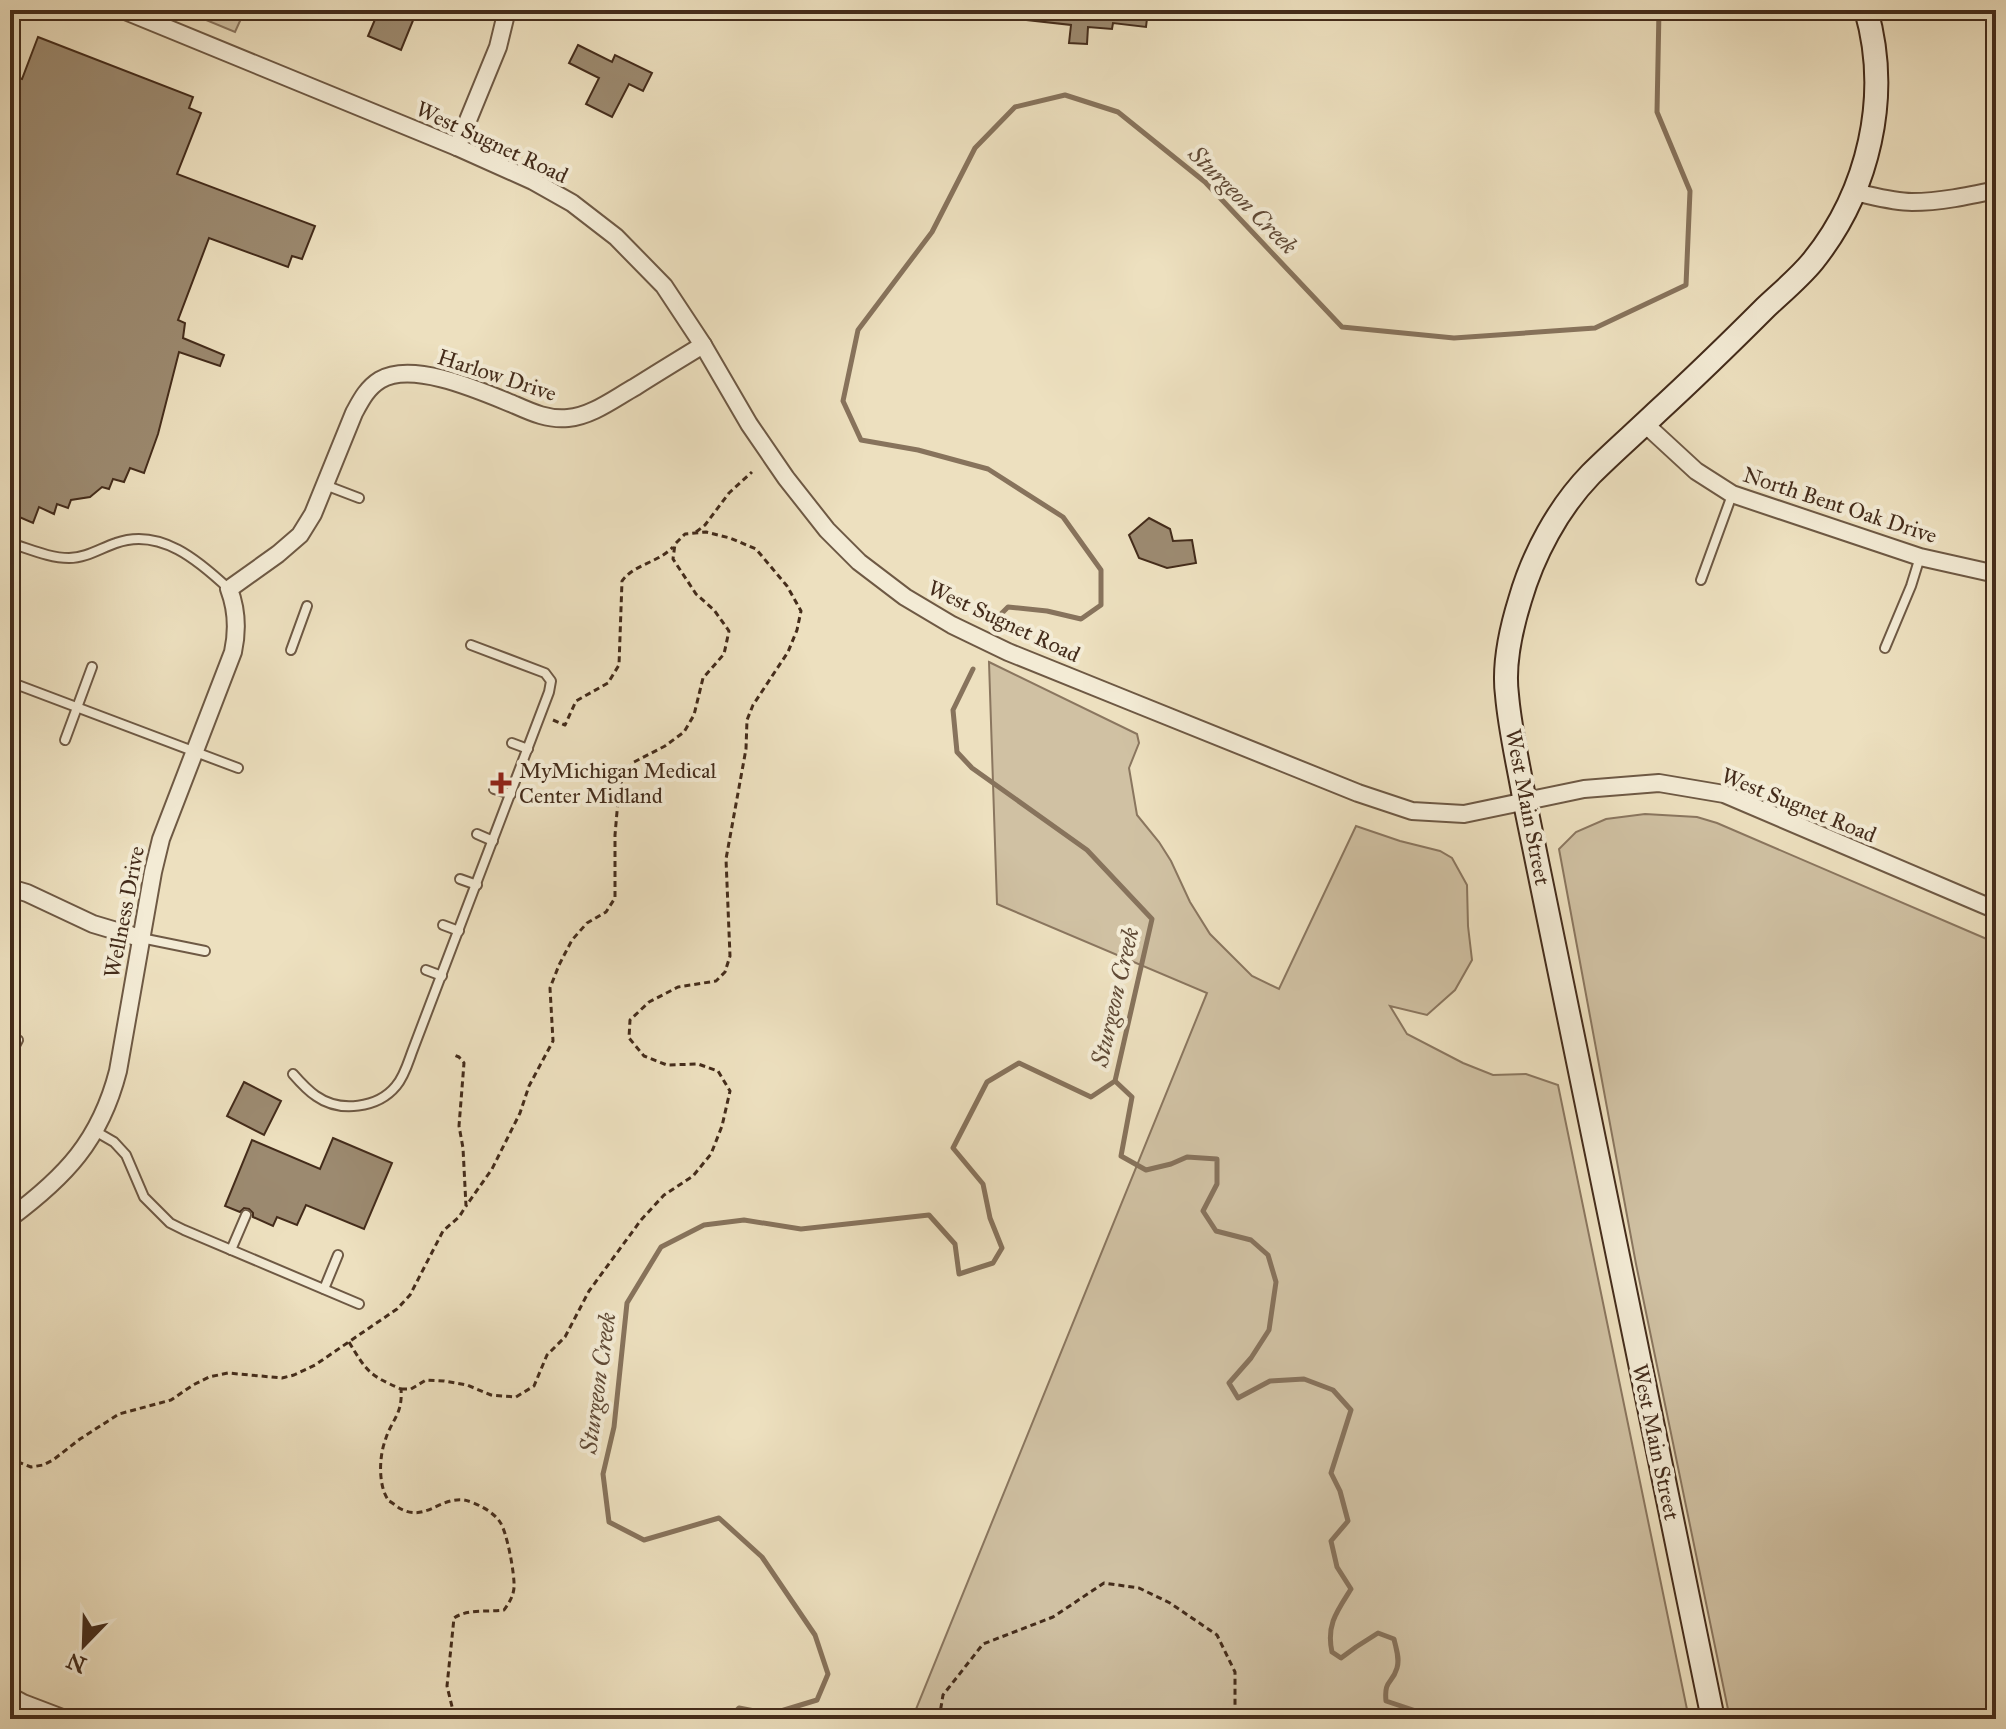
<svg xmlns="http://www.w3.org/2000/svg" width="2006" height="1729" viewBox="0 0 2006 1729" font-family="'IM FELL Great Primer',serif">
	<rect width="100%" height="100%" fill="#ede0bf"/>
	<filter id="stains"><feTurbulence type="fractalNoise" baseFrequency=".0025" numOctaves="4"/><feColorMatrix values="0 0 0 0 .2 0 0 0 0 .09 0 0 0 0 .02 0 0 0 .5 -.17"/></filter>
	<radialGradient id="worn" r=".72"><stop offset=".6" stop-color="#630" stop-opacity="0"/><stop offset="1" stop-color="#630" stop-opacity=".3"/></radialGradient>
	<g fill="#d0c1a3" stroke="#8a765f" stroke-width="2">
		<polygon points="182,10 245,10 235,32"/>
		<polygon points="989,662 1137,734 1139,743 1129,768 1137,815 1159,842 1171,861 1190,902 1210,934 1252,976 1279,989 1356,826 1400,841 1440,851 1452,858 1467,885 1468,926 1472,960 1455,990 1427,1015 1390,1006 1407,1034 1463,1063 1493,1075 1526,1074 1558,1085 1689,1719 912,1719 1207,993 997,904"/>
		<polygon points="1645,814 1697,817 1717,823 1996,943 1996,1719 1730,1719 1636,1264 1559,849 1576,832 1606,819"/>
	</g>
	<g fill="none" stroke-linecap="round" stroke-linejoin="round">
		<g stroke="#87735c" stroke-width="5">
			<polyline points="996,619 1008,607 1047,611 1081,619 1101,605 1101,570 1063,517 988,469 918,450 861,440 843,401 858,330 932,232 975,148 1015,107 1065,95 1118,112 1205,182 1342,327 1454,338 1595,328 1686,285 1690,191 1657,112 1659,10"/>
			<path d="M1115 1081 1132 1097 1121 1156 1146 1170 1171 1164 1187 1157 1217 1159V1184L1203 1211 1216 1231 1251 1240 1268 1255 1276 1282 1269 1330 1251 1358 1229 1383 1238 1398 1270 1381 1304 1379 1333 1390 1351 1410 1331 1473 1340 1491 1348 1521 1331 1541 1337 1567 1351 1589C1337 1611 1326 1625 1332 1652L1341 1658 1356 1647 1378 1633 1394 1639C1396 1649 1400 1658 1397 1668 1392 1685 1384 1679 1386 1701L1419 1712 1459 1719"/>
			<polyline points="728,1719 739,1708 771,1714 817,1700 828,1674 815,1635 762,1557 719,1518 644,1540 609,1522 603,1474 614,1427 627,1303 661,1247 704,1225 744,1220 801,1229 929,1215 955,1244 959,1274 993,1263 1002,1248 990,1218 983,1184 953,1148 987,1082 1019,1063 1091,1097 1115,1081 1152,919 1087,850 972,768 957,752 953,710 973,669"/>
		</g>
	</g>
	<g fill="#9c8a70" stroke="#442c1b" stroke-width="2">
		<polygon points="379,10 411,10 409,16 414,18 401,50 368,36"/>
		<polygon points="1027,10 1148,10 1146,27 1113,23 1112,29 1088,27 1087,44 1069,43 1071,25 1027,20"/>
		<polygon points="38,37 193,97 189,108 201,113 177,174 315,226 302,259 292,256 288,267 209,238 178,320 185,323 183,338 224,355 220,366 179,352 158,434 144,473 130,468 124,482 113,479 109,489 102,487 90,497 71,500 68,508 57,504 54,514 39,507 33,523 10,513 10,75 22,79"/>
		<polygon points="578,45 612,62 615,55 652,73 643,91 629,84 612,117 586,104 599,78 569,63"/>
		<polygon points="1149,518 1170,529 1173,541 1192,540 1196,563 1167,568 1139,558 1129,535"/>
		<polygon points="244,1082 281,1101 264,1135 227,1116"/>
		<polygon points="333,1138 392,1163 364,1229 306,1205 297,1225 277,1217 273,1226 253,1217 253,1213 249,1209 244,1208 240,1212 225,1206 252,1140 320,1169"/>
	</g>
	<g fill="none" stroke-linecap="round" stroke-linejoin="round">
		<g stroke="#6e5944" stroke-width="12">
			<g id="lane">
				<polyline points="325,485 359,498"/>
				<path d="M10 543C30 549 49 558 69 558 86 558 101 548 116 543 160 527 199 561 229 589"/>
				<polyline points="1701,580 1732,495"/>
				<polyline points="1885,648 1911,586 1920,557"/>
				<polyline points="291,650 307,606"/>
				<polyline points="10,682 238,768"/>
				<polyline points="65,740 92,667"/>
				<polyline points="512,743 528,749"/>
				<polyline points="494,789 511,794"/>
				<polyline points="477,834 493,841"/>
				<polyline points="460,879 477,885"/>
				<polyline points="443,925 459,931"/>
				<polyline points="141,938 205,951"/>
				<polyline points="426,970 442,976"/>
				<polyline points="10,1055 18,1040"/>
				<path d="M293 1074C300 1082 307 1090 316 1096 340 1113 378 1108 396 1086 404 1077 408 1063 412 1052L549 692 551 681 545 673 471 645"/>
				<polyline points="95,1131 114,1142 126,1155 144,1197 170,1223 184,1230 359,1304"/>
				<polyline points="231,1250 246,1215"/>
				<polyline points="324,1289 338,1255"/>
			</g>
		</g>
		<g stroke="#6e5944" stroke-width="20">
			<g id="street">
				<polyline points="123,10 457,147 533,181 572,203 616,237 664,286 703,345 749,424 786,478 827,530 859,562 905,597 952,625 1008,652 1132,702 1358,793 1412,811 1464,814 1584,789 1659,783 1724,794 1996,910"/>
				<polyline points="457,147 498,47 507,10"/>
				<path d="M1854 192C1873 196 1893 202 1912 202 1940 202 1968 196 1996 190"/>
				<polyline points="1645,424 1696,471 1732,494 1920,557 1996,574"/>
				<polyline points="10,888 27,893 93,924 140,938"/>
				<path d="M10 1218C65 1177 100 1141 118 1071L153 872 161 839 233 652C238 629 237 610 229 589L278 554 300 535 313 514 354 413C361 400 367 388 380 380 413 360 483 392 515 405 533 413 549 420 568 418 592 416 615 398 635 387 657 373 680 359 703 345"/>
				<polyline points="10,1696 23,1703 65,1719"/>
			</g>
		</g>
		<g stroke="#442c1b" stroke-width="26">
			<path id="secondary" d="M1713 1719 1525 803C1519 767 1510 731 1507 695 1503 664 1511 629 1520 600 1533 555 1558 508 1591 474 1612 453 1635 433 1657 412 1694 378 1730 343 1766 307 1782 292 1800 277 1813 261 1869 191 1891 96 1866 10"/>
		</g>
		<g stroke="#442c1b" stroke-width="3" stroke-dasharray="6 4" stroke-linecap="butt">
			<polyline points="696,532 705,525 729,493 752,472"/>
			<path d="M553 720 565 725 576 701 608 683 619 665 622 581C634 564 658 563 673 547"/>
			<path d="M349 1342C367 1372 369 1375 401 1389 403 1415 391 1420 385 1441 379 1457 378 1487 389 1501 391 1502 398 1507 399 1508 425 1523 439 1497 464 1500 475 1502 494 1512 500 1522 507 1532 515 1575 514 1588 513 1597 509 1603 504 1610 487 1612 467 1609 454 1618L447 1686 455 1719"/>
			<polyline points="401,1389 411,1389 426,1380 444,1381 467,1385 491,1395 516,1397 534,1386 547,1355 565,1337 589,1291 641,1220 664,1195 693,1176 711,1154 722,1126 730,1091 718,1071 698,1064 667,1065 644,1056 629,1038 630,1020 649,1002 678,987 716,981 725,972 730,956 726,859 746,749 747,720 753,705 788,652 797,630 801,611 787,586 756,549 730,538 706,532 685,534 675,544 673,559 696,594 714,610 729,631 724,654 703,678 694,715 684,732 665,746 634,762 625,771 619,789 615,835 615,898 606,912 587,923 572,940 559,965 550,988 553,1041 529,1086 520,1113 492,1169 466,1206"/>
			<polyline points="10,1455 18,1462 31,1467 43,1465 53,1460 80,1439 119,1414 171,1400 193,1385 209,1377 228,1373 282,1378 294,1375 315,1365 397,1309 410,1295 443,1231 459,1217 466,1206 463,1148 459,1126 464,1063 459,1057 452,1054"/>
			<polyline points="939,1719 943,1695 983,1644 1053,1617 1104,1583 1139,1588 1170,1603 1217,1635 1235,1672 1235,1719"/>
		</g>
		<use href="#lane" stroke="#f3ebd5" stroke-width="8"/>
		<use href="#street" stroke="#f3ebd5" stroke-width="16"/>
		<use href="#secondary" stroke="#f3ebd5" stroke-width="22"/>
	</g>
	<path fill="#8f2418" stroke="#f3ebd5" stroke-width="3" d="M497 771h8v8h8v8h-8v8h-8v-8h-8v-8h8z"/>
	<g text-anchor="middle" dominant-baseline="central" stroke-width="8" stroke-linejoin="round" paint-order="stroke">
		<g font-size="22" fill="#442c1b" stroke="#f3ebd5">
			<text transform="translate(492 142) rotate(25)">West Sugnet Road</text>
			<text transform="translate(497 375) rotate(18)">Harlow Drive</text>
			<text transform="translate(1840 505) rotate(18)">North Bent Oak Drive</text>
			<text transform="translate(1004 621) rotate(25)">West Sugnet Road</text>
			<text transform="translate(1799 805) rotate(22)">West Sugnet Road</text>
			<text transform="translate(1528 807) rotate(79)">West Main Street</text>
			<text transform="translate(124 912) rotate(-79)">Wellness Drive</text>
			<text transform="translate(1656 1442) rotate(78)">West Main Street</text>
		</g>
		<g font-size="22" fill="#442c1b" stroke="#f3ebd5" text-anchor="start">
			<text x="519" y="770">MyMichigan Medical<tspan x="519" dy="25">Center Midland</tspan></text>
		</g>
		<g font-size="24" font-style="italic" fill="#604a36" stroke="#f3ebd5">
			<text transform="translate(1243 200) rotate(45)">Sturgeon Creek</text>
			<text transform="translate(1115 997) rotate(-77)">Sturgeon Creek</text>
			<text transform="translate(598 1383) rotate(-82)">Sturgeon Creek</text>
		</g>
	</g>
	<rect width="2006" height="1729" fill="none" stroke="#ede0bf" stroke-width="40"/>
	<rect x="12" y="12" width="1982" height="1705" fill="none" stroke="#442c1b" stroke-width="4"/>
	<rect x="20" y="20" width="1966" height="1689" fill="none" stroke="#442c1b" stroke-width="2"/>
	<g transform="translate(84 1645) rotate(203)" stroke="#f3ebd5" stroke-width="6" paint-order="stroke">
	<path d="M0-6L14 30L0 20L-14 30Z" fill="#442c1b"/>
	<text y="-12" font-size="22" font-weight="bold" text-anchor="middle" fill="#442c1b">N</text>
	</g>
	<rect width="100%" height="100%" filter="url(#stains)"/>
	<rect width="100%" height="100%" fill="url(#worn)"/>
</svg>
